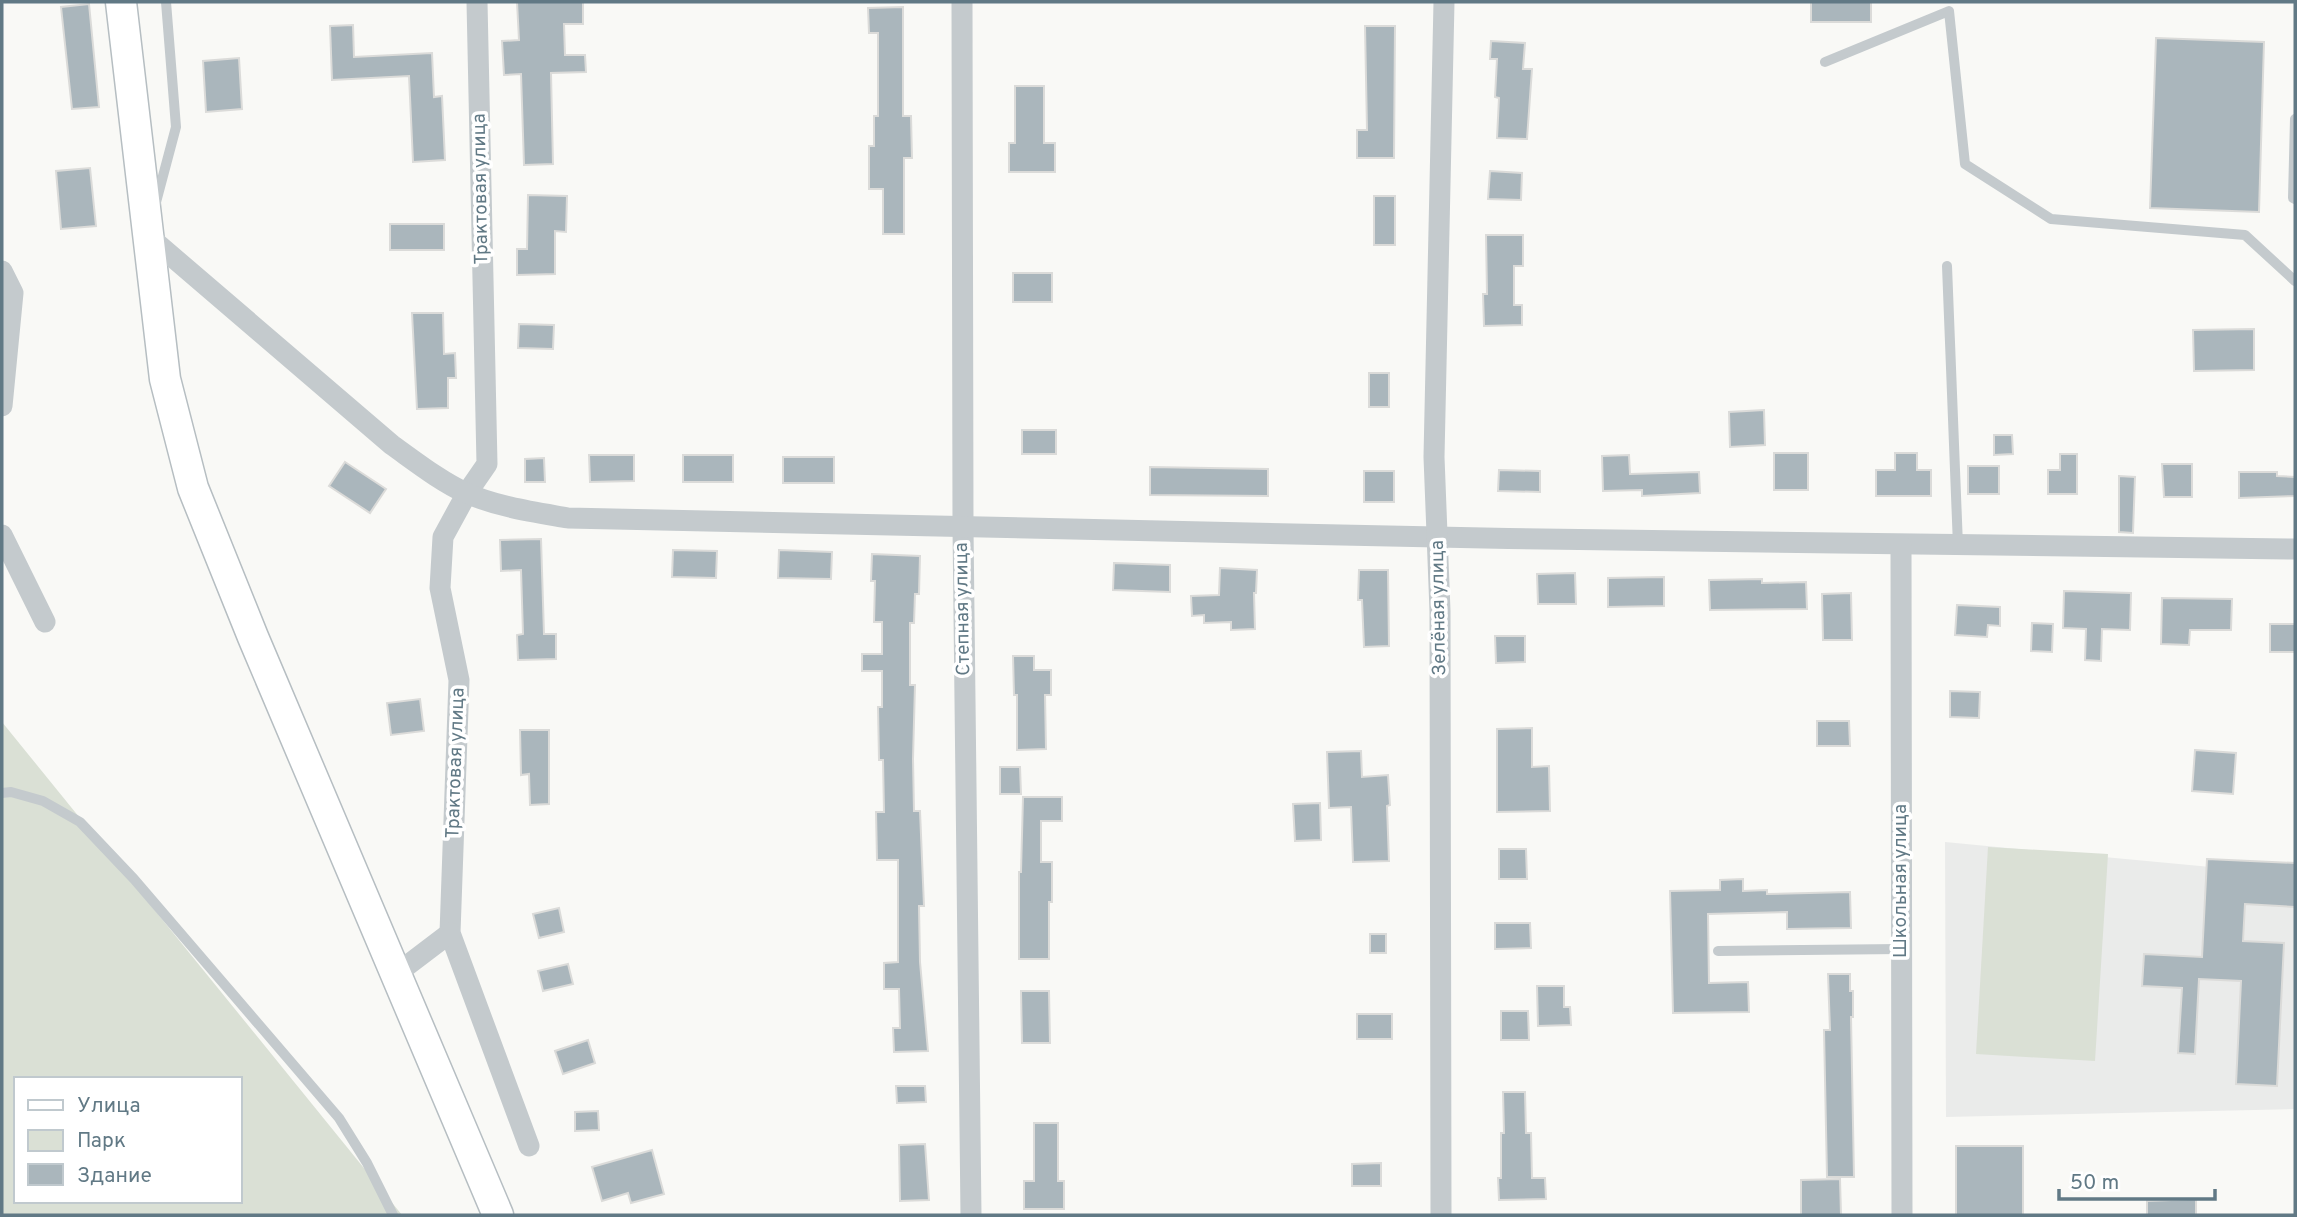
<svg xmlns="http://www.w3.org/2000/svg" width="2297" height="1217" viewBox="0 0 2297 1217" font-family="Overpass,sans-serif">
	<rect width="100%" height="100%" fill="#f9f9f6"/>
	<polygon fill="#eaebea" points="1945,842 2295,875 2295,1109 1946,1117"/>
	<g fill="#dae0d5" fill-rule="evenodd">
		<path d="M2 722 402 1215H2ZM16 1079H240V1201H16Z"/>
		<polygon points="1988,847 2108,854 2095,1061 1976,1054"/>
	</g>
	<g fill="#aab6bc" stroke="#dbdbd9" stroke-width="2">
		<polygon points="517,2 583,2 583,24 564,24 565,55 585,55 586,72 551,73 553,164 524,165 521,74 504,75 502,41 519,40"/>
		<rect x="1811" y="2" width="60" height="20"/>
		<polygon points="89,4 99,107 72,109 61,7"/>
		<polygon points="903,7 903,116 911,116 912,158 904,158 904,234 883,234 883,189 869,189 869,146 874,146 874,116 878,116 878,33 869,33 868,8"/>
		<polygon points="353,25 354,57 432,53 434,97 442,96 445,160 413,162 409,76 332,80 330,26"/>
		<polygon points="1365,26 1395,26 1394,158 1357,158 1357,130 1367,130"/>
		<polygon points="2156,38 2264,42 2259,212 2150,208"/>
		<polygon points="1491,41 1525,43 1523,69 1532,69 1527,139 1497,138 1499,98 1495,97 1497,59 1490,59"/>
		<polygon points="239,58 242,109 206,112 203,61"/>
		<polygon points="1015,86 1044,86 1044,143 1055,143 1055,172 1009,172 1009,143 1015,143"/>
		<polygon points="90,168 96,226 61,229 56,171"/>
		<polygon points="1490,171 1522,173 1521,200 1488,199"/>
		<polygon points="528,195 567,196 566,232 555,231 555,274 517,275 517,249 527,249"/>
		<rect x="1374" y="196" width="21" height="49"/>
		<rect x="390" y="224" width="54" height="26"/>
		<polygon points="1486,235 1523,235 1523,266 1514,266 1514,305 1522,305 1522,325 1484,326 1483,294 1487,294"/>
		<rect x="1013" y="273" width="39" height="29"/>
		<polygon points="412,313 443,313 444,354 455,353 456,378 448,378 448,408 417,409"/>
		<polygon points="519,324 554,325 553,349 518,348"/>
		<polygon points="2254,329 2254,370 2194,371 2193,330"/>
		<rect x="1369" y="373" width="20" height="34"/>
		<polygon points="1764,410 1765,445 1730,447 1729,412"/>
		<rect x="1022" y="430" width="34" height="24"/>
		<polygon points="1994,435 2012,435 2013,454 1994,455"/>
		<rect x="1774" y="453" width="34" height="37"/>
		<polygon points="1895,453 1917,453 1917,470 1931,470 1931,496 1876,496 1876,470 1895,470"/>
		<polygon points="2060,454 2077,454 2077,494 2048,494 2048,470 2060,470"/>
		<polygon points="589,455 634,455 634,481 590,482"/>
		<rect x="683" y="455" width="50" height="27"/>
		<polygon points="1629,455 1630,474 1699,472 1700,493 1642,496 1642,490 1603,491 1602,456"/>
		<rect x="783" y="457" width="51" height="26"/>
		<polygon points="544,458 545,482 525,482 525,459"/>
		<polygon points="345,462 386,489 370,513 329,486"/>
		<polygon points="2162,464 2192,464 2192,497 2164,497"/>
		<rect x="1968" y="466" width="31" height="28"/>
		<polygon points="1150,467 1268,469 1268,496 1150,495"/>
		<polygon points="1499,470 1540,471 1540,492 1498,491"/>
		<rect x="1364" y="471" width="30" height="31"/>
		<polygon points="2239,472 2277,472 2277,476 2295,477 2295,496 2239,498"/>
		<polygon points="2119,476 2135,477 2133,533 2119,532"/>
		<polygon points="541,539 544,634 556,634 556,659 518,660 517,635 523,634 521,570 501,571 500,540"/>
		<polygon points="673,550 717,551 716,578 672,577"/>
		<polygon points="779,550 832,552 831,579 778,578"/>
		<polygon points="872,554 920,556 919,594 915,594 914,623 910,623 910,685 915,685 913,759 914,811 920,811 924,906 919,906 920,962 928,1051 894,1052 893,1028 900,1028 899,989 884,989 884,963 898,962 898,860 877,860 876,812 884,812 883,760 879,760 878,707 882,707 882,671 862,671 862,654 882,654 882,622 874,622 875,581 871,581"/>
		<polygon points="1114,563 1170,565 1170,592 1113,590"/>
		<polygon points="1220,568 1257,570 1256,593 1254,593 1255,629 1231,630 1231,622 1204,623 1204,615 1192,616 1191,596 1219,595"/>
		<polygon points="1359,570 1388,570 1389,646 1364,647 1362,600 1358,600"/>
		<polygon points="1575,573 1576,604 1538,604 1537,574"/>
		<polygon points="1664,577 1664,606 1608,607 1608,578"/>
		<polygon points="1762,579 1762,583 1806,582 1807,609 1710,610 1709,580"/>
		<polygon points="2064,591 2131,593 2130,630 2102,629 2101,661 2085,660 2086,629 2063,628"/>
		<polygon points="1851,593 1852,640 1823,640 1822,594"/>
		<polygon points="2162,598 2232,599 2231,630 2190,630 2189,645 2161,644"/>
		<polygon points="1957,605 2000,607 2000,626 1988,625 1987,637 1955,635"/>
		<polygon points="2032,623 2053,624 2052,652 2031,651"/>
		<rect x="2270" y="624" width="25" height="28"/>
		<polygon points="1495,636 1525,636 1525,662 1496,663"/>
		<polygon points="1013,656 1034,656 1034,670 1051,670 1051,695 1045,695 1046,749 1017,750 1017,695 1014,695"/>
		<polygon points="1950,691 1980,692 1979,718 1950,717"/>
		<polygon points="420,699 424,731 391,735 387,703"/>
		<polygon points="1817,721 1849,721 1850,746 1817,746"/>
		<polygon points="1532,728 1532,767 1549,766 1550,811 1497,812 1497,729"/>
		<polygon points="520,730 549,730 549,804 530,805 529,774 521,775"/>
		<polygon points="2195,750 2236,753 2233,794 2192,791"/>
		<polygon points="1361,751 1362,777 1388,775 1390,805 1387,806 1389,861 1353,862 1351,807 1329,808 1327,752"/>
		<polygon points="1000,767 1020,767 1021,794 1000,794"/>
		<polygon points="1023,797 1062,797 1062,821 1041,821 1041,862 1052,862 1052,902 1049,902 1049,959 1019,959 1019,872 1021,872"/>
		<polygon points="1320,803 1321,840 1295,841 1293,804"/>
		<polygon points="1499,849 1526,849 1527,879 1499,879"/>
		<polygon points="2207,859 2295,863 2295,907 2245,904 2243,941 2284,943 2277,1086 2236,1084 2241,981 2199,979 2195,1054 2178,1053 2182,988 2142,986 2144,954 2202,957"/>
		<polygon points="1743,879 1743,891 1767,890 1767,894 1850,892 1851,928 1787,929 1787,912 1708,914 1709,983 1748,982 1749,1012 1673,1013 1670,891 1720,890 1720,880"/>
		<polygon points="559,908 564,932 539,938 533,914"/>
		<polygon points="1495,923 1530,923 1531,948 1495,949"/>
		<rect x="1370" y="934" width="16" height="19"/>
		<polygon points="568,964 573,984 543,991 538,971"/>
		<polygon points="1828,974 1850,974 1850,991 1853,991 1853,1017 1851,1017 1854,1177 1827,1177 1824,1030 1830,1030"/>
		<polygon points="1537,986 1564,986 1564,1007 1570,1007 1571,1025 1538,1026"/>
		<polygon points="1021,991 1049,991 1050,1043 1022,1043"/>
		<polygon points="1501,1011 1528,1011 1529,1040 1501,1040"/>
		<rect x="1357" y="1014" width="35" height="25"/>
		<polygon points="588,1040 595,1063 563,1074 555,1051"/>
		<polygon points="896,1086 925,1086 926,1102 897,1103"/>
		<polygon points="1503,1092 1525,1092 1526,1133 1531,1133 1532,1178 1545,1178 1546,1199 1499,1200 1498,1178 1501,1178 1501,1133 1504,1133"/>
		<polygon points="598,1111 599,1130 575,1131 575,1112"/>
		<polygon points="1034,1123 1058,1123 1058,1181 1064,1181 1064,1209 1024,1209 1024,1181 1034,1181"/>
		<polygon points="925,1144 929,1200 900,1201 899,1145"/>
		<rect x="1956" y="1146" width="67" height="69"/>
		<polygon points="652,1150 664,1194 631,1203 628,1193 602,1201 592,1167"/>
		<polygon points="1381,1163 1381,1186 1352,1186 1352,1164"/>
		<polygon points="1840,1179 1841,1215 1801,1215 1801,1180"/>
		<polygon points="2196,1199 2196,1215 2147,1215 2147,1201"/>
	</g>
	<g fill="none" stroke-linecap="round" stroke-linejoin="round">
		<g stroke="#b6bec2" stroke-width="33">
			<polyline id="secondary" points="121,2 165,379 193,488 253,637 498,1215"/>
		</g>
		<g stroke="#c4cacd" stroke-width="10">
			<polyline points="1825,62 1949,11 1965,164 2051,219 2245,235 2295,281"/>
			<polyline points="2295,119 2293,198 2295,199"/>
			<polyline points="155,206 176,127 166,2"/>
			<polyline points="1947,266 1958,546"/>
			<polyline points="2,793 11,792 43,801 80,822 134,879 339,1118 367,1163 393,1215"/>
			<polyline points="1718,951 1901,949"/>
		</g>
		<g stroke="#c4cacd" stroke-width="21">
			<polyline points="477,2 487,464 467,493 443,537 440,588 459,680 450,933 529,1146"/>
			<polyline points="962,2 963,528 971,1215"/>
			<path d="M147 235 392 445C416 462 440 481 466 493 498 507 534 512 568 518 1144 533 1719 544 2295 549"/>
			<polyline points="2,271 13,293 2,406"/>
			<polyline points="2,535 45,622"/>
			<polyline points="1901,546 1902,1215"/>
			<polyline points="396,974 450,933"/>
			<polyline points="1441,1215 1440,611 1434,457 1444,2"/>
		</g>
		<use href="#secondary" stroke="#fff" stroke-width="30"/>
	</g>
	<g text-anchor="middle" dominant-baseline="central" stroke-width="7" stroke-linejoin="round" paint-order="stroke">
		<g font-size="19" fill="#617985" stroke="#fff">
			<text transform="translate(481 189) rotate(-91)">Трактовая улица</text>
			<text transform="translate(1439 608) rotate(-91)">Зелёная улица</text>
			<text transform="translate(963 609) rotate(-91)">Степная улица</text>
			<text transform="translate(456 763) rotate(-88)">Трактовая улица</text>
			<text transform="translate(1901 881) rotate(-90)">Школьная улица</text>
		</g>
	</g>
	<rect width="2297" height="1217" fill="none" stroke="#617985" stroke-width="7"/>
	<rect x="14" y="1077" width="228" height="126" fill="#ffffff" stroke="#c0c9ce" stroke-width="2"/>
	<rect x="28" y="1100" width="35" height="10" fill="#ffffff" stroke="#c0c9ce" stroke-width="2"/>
	<text x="77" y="1112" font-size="21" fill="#617985">Улица</text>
	<rect x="28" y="1130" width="35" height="21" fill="#dae0d5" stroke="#c0c9ce" stroke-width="2"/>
	<text x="77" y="1147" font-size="21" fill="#617985">Парк</text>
	<rect x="28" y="1164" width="35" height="21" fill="#aab6bc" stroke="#c0c9ce" stroke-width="2"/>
	<text x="77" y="1182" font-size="21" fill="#617985">Здание</text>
	<path d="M2059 1189v10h156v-10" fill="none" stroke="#617985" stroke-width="3.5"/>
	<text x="2070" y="1189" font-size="21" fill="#617985" stroke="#ffffff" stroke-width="5" paint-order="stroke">50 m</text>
</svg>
